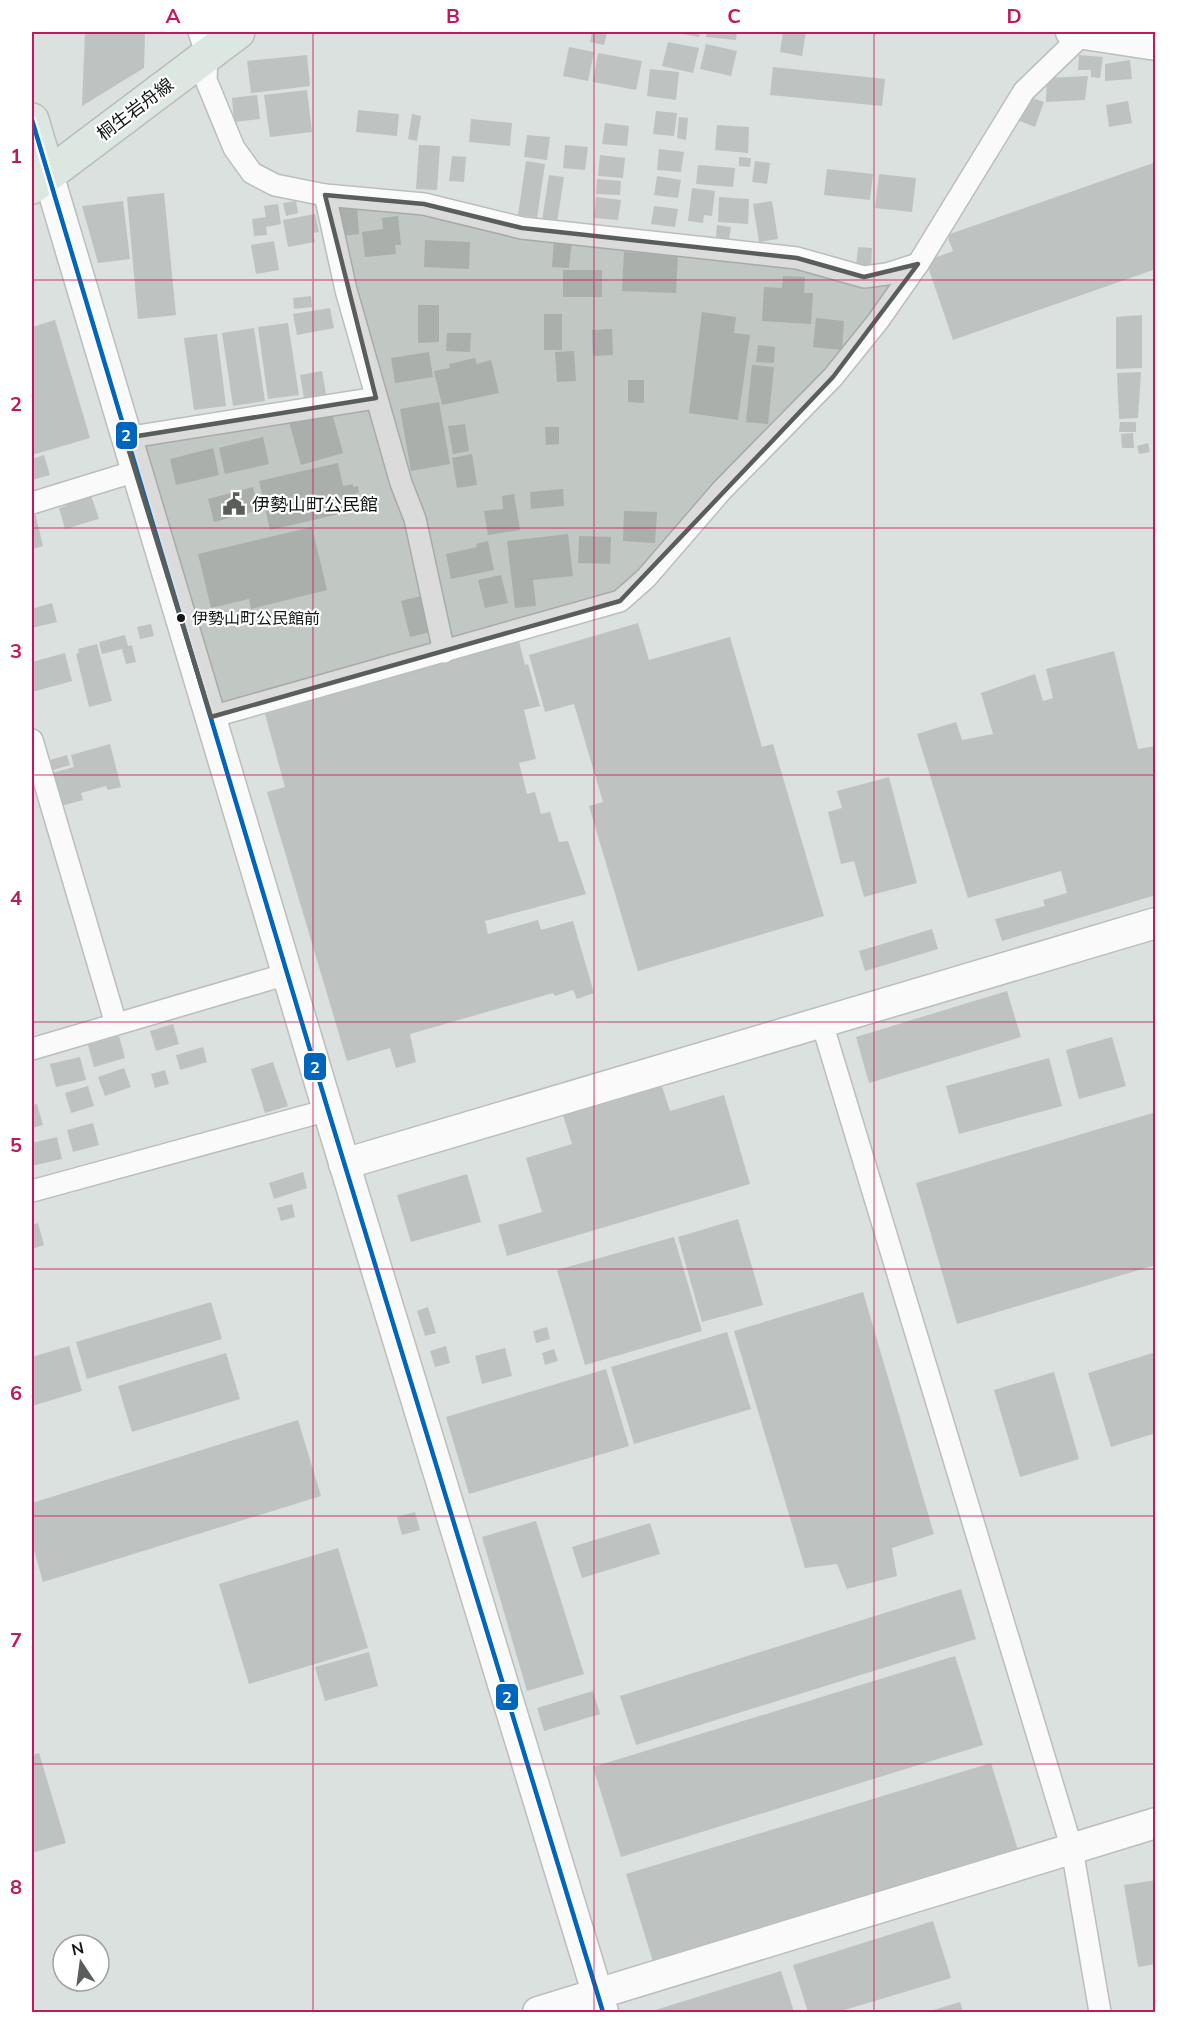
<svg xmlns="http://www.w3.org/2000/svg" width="1187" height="2044" viewBox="0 0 1187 2044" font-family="Mulish,'Noto Sans JP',sans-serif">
	<rect width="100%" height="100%" fill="#dbe1de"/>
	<g fill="#bec3c1">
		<polygon points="85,32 145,32 144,68 82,106"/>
		<polygon points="592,32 607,32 604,45 590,42"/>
		<polygon points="672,32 700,32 699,37"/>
		<polygon points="706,32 737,32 736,40 706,37"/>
		<polygon points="783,32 806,32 802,56 780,52"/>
		<polygon points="668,42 699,48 693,73 662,66"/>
		<polygon points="706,44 737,51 731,76 700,69"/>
		<polygon points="569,47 594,52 588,81 563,76"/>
		<polygon points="598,53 642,61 636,90 593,82"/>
		<polygon points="307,55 310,86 251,93 247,61"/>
		<polygon points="1079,55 1103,57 1100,78 1091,77 1091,70 1078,70"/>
		<polygon points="1130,60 1132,79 1105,81 1105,64"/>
		<polygon points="773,67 885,79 882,106 770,95"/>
		<polygon points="650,69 679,72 676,100 647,96"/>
		<polygon points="1088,76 1085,100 1046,102 1047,78"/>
		<polygon points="307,90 312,132 270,137 264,95"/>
		<polygon points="257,95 260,119 234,122 232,98"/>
		<polygon points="1023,95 1044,102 1035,127 1015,119"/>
		<polygon points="1128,101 1132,123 1109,127 1106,105"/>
		<polygon points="358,110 399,114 397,136 356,132"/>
		<polygon points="656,111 677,113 674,136 653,134"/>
		<polygon points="412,114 421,116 417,141 408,139"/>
		<polygon points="679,117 688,118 686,140 677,138"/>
		<polygon points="471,119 512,123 510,146 469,142"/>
		<polygon points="605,123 629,126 627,146 602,144"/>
		<polygon points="717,125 749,127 748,153 715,150"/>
		<polygon points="527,135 550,137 547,160 524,157"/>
		<polygon points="419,145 440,146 437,190 416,189"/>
		<polygon points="565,145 588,147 585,170 563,168"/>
		<polygon points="659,149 684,152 681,172 657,170"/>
		<polygon points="600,155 625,158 623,178 598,176"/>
		<polygon points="452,156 466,157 464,182 449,181"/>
		<polygon points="739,157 751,158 750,167 739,166"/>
		<polygon points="526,161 545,164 537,218 518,215"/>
		<polygon points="755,161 770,163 767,184 752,182"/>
		<polygon points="1156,162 1156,269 953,340 926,261 953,251 947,235"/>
		<polygon points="698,165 735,168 733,187 696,184"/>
		<polygon points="827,169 873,174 870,200 824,195"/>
		<polygon points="879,174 916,178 912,212 875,208"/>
		<polygon points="549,175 564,177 557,223 542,221"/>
		<polygon points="657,176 681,180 678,198 654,195"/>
		<polygon points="597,179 621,181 620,195 596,194"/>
		<polygon points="692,188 715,191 712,216 704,215 703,223 688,221"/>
		<polygon points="164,193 176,315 138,319 127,197"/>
		<polygon points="596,197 621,200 618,220 594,218"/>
		<polygon points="719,197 749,199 748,224 718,222"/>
		<polygon points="123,201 130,259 98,263 82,206"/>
		<polygon points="296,201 298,213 286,216 283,203"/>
		<polygon points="772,201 778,239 759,242 753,204"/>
		<polygon points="278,204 281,224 266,227 267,235 254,236 252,219 266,217 264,206"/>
		<polygon points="357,206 359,234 340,236 338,208"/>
		<polygon points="654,206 678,209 675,227 651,224"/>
		<polygon points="315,214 319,232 313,233 315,242 288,247 283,220"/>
		<polygon points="398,216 401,245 395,245 396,254 365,257 362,232 383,229 382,218"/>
		<polygon points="717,225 731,227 729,239 716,237"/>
		<polygon points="554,239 572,240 569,268 552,267"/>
		<polygon points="425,240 470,242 469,269 424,267"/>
		<polygon points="274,241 279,270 256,274 251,245"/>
		<polygon points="858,247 872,248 871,268 856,267"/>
		<polygon points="624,252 678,255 676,293 622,291"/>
		<rect x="563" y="270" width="39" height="27"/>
		<polygon points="783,276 805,277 804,293 813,293 811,324 762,321 764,287 782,288"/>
		<polygon points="311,296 312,307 294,309 293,298"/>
		<polygon points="418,305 439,305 439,342 418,343"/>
		<polygon points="330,308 334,328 297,335 293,314"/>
		<polygon points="702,312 736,317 734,333 750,335 738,420 689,413"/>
		<rect x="544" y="314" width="18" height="36"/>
		<polygon points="1142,315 1142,368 1116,369 1116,317"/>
		<polygon points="816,318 844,321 842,350 813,347"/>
		<polygon points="55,320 90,438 32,455 32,327"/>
		<polygon points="288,323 299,395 268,399 258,327"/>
		<polygon points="254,328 265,401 233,406 222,333"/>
		<polygon points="612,329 613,355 593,356 592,330"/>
		<polygon points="447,333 471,333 470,352 446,351"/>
		<polygon points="217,334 226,406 194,410 184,338"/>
		<polygon points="758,345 775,347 774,363 756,362"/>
		<polygon points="574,351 576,381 557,382 555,352"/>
		<polygon points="429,352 433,377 395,383 391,358"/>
		<polygon points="475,358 477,364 491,360 499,393 442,405 434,371 450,368 449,364"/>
		<polygon points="752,365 774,367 768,424 746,422"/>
		<polygon points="322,371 326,394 304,398 300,375"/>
		<polygon points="1141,372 1138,418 1119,419 1117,373"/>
		<polygon points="628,380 644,380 644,403 628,402"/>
		<polygon points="439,402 450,464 411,471 400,409"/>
		<polygon points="330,406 343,453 301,465 288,418"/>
		<polygon points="1120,422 1136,422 1136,432 1119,432"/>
		<polygon points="465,424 469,451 453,454 448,426"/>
		<polygon points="545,427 559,427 559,444 546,445"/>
		<polygon points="1133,433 1134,448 1122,448 1121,434"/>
		<polygon points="263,437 269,464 225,474 219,448"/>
		<polygon points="1148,443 1150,452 1139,454 1137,446"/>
		<polygon points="213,448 219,475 176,485 170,459"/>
		<polygon points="472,454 477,485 457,488 452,458"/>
		<polygon points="44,455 50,475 32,480 32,459"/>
		<polygon points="338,463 343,486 353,484 353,487 358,486 359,493 355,494 357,501 346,503 348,512 270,530 259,481"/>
		<polygon points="253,487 259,510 214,522 208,499"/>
		<polygon points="563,489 564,506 531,509 530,492"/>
		<polygon points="514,494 520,530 488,535 484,511 503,509 502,496"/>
		<polygon points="91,495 99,519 65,529 59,508 66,506 64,500"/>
		<polygon points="624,511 657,512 655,543 623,541"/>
		<polygon points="35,513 43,546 32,549 32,514"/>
		<polygon points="312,527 327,590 251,609 249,599 211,608 198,554"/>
		<polygon points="568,534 573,576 533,580 536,606 515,608 507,541"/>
		<polygon points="579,536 611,537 610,564 578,563"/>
		<polygon points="488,541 494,570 451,579 446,554 477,547 476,544"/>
		<polygon points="501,575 508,603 485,608 478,580"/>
		<polygon points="421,596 430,632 410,637 401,601"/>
		<polygon points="52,603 57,622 32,628 32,609"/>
		<polygon points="638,623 649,660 730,637 762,747 773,744 824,916 638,971 589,806 603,802 574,704 545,712 529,655"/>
		<polygon points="151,624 154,636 140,639 137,627"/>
		<polygon points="125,635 128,646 132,645 136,662 126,664 122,649 102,654 99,642"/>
		<polygon points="519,641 525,665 528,664 540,706 524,710 536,759 519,763 527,794 535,792 541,814 550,812 559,842 568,841 586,894 485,921 488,934 538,920 541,930 573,921 594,993 577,999 573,990 555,996 553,993 410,1034 416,1062 396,1068 390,1048 347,1061 267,792 285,787 265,714"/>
		<polygon points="97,644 112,701 89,707 76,654 79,653 78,649"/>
		<polygon points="1114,651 1138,749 1156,746 1156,895 1002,941 995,919 1045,906 1043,900 1067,893 1061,871 968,898 917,734 956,722 962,740 993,734 981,693 1035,674 1043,701 1053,698 1046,669"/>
		<polygon points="65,653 72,681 32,692 32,662"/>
		<polygon points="110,744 121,787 108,790 106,786 81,793 83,800 61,806 52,773 74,767 71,755"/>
		<polygon points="67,755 70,765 53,770 50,760"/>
		<polygon points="889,777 917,883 864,897 854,861 841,864 828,812 842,808 837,791"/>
		<polygon points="932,929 938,949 865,971 859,951"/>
		<polygon points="1007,991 1021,1037 869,1083 856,1037"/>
		<polygon points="173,1024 179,1044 156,1051 150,1031"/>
		<polygon points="119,1036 125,1058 94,1067 88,1045"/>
		<polygon points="1112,1037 1126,1086 1079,1099 1066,1050"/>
		<polygon points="203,1047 207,1062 180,1070 176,1055"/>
		<polygon points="80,1057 86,1080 56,1087 50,1064"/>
		<polygon points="1049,1058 1062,1106 959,1134 946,1086"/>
		<polygon points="273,1062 288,1106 265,1113 251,1069"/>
		<polygon points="124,1068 131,1087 105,1096 98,1077"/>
		<polygon points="165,1070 169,1084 155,1088 151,1074"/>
		<polygon points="88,1086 94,1106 71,1113 65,1093"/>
		<polygon points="662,1086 670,1111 724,1095 750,1184 507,1256 498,1225 542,1212 526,1158 572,1144 563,1115"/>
		<polygon points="37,1104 43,1125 32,1128 32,1105"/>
		<polygon points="1156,1112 1156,1265 957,1324 916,1183"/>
		<polygon points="93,1123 99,1145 73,1152 67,1130"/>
		<polygon points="57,1137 62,1159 32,1166 32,1143"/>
		<polygon points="303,1172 307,1188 274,1199 269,1183"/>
		<polygon points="467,1174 481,1222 411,1242 397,1195"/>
		<polygon points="292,1204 295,1217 281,1221 277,1208"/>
		<polygon points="738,1219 763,1305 702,1322 678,1237"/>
		<polygon points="38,1223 44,1245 32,1249 32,1225"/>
		<polygon points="674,1237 702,1331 585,1365 557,1270"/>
		<polygon points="863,1292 934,1534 892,1548 897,1576 847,1589 837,1564 805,1568 734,1331"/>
		<polygon points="211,1302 222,1339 87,1379 76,1342"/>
		<polygon points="428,1307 436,1333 425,1336 417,1311"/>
		<polygon points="547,1327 550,1339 536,1343 533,1331"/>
		<polygon points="727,1332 751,1409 634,1444 611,1367"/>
		<polygon points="69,1346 82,1391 32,1406 32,1357"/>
		<polygon points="446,1346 450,1363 435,1367 430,1351"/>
		<polygon points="505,1348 512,1376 482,1384 475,1356"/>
		<polygon points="554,1349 558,1361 545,1365 542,1353"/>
		<polygon points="1156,1352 1156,1433 1111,1447 1088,1373"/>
		<polygon points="226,1353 240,1399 132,1432 118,1386"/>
		<polygon points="606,1369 629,1446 469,1494 446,1417"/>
		<polygon points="1054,1372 1079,1459 1020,1477 994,1390"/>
		<polygon points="298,1420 321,1496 43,1582 32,1543 32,1503"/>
		<polygon points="415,1512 420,1530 402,1535 397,1517"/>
		<polygon points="536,1521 584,1674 527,1691 482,1537"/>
		<polygon points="650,1523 660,1554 582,1578 572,1547"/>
		<polygon points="338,1548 368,1648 249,1684 219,1584"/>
		<polygon points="961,1589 976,1639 636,1745 620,1696"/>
		<polygon points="369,1652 378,1686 325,1701 315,1667"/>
		<polygon points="955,1656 983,1745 621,1857 593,1767"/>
		<polygon points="593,1691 600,1714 544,1731 537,1708"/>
		<polygon points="39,1753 66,1843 32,1853 32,1755"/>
		<polygon points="991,1763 1018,1850 653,1962 626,1874"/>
		<polygon points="1156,1880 1156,1964 1138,1967 1124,1885"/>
		<polygon points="933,1921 951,1978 838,2012 808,2012 793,1965"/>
		<polygon points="781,1971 794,2012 649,2012"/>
		<polygon points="960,2002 963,2012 927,2012"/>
	</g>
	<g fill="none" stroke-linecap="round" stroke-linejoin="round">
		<g stroke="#babfbd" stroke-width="24">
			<g id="street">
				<polyline points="199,32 207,55 206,80 234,148 252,173 275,185 325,195 424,204 522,228 797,258 864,277 887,274 918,264"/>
				<polyline points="325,195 346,290 401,483 415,519 444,652"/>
				<polyline points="125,438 376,398"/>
				<polyline points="32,503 136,471"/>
				<polyline points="211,717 620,601 646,578 722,490 833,377 878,321 918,264 1024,91 1085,32"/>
				<polyline points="32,740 116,1024"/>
				<polyline points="822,1023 1072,1849 1100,2012"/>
				<polyline points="32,1049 287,974"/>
				<polyline points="32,1191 328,1110"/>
			</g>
		</g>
		<g stroke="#babfbd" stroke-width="33">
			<g id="secondary">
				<polyline points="1071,32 1156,45"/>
				<polyline points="48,174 328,1110 603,2012"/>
				<polyline points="344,1164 1156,923"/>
				<polyline points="538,2012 1156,1823"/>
			</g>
		</g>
		<g stroke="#babdbb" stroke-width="36">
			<g id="primary">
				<polyline points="32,120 48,174"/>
				<polyline points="32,187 238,32"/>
			</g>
		</g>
		<use href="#street" stroke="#fafafa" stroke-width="21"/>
		<use href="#secondary" stroke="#fafafa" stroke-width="30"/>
		<use href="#primary" stroke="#dde7e1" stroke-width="33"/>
		<g stroke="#fff" stroke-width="9">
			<polyline id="bus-1" points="32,120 328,1110 603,2012"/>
		</g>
		<use href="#bus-1" stroke="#0065bd" stroke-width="4.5"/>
	</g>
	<path fill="#595e5b" fill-opacity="0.2" stroke="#595e5b" stroke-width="4.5" stroke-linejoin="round" d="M325 195 424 204 522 228 797 258 864 277 918 264 833 377 620 601 211 717 125 438 376 398Z"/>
	<path fill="none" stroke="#c2185b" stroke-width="1.5" stroke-opacity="0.55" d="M313 32V2012M594 32V2012M874 32V2012M32 280H1156M32 528H1156M32 775H1156M32 1022H1156M32 1269H1156M32 1516H1156M32 1764H1156"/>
	<defs>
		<g id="civic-bare" transform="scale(1.8)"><path d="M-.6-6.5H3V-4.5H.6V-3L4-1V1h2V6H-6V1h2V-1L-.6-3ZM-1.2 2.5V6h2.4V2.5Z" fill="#595e5b" stroke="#fff" stroke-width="2.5" paint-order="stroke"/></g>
	</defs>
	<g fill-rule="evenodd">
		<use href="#civic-bare" x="234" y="504"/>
	</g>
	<circle fill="#131715" stroke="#fff" stroke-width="2" cx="181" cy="618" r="5"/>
	<g text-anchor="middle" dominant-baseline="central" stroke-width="4.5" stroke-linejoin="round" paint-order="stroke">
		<g font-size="16" fill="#131715" stroke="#fff" text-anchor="start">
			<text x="192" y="618">伊勢山町公民館前</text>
		</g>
		<g font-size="18" fill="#131715" stroke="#fff">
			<text transform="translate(135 109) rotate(-37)">桐生岩舟線</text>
		</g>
		<g font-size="18" fill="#131715" stroke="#fff" text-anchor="start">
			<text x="252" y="504">伊勢山町公民館</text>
		</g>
	</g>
	<g stroke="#fff" stroke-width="2">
		<rect x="115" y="421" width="23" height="29" rx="6" fill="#0065bd"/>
		<rect x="303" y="1052" width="24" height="29" rx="6" fill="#0065bd"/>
		<rect x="495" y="1683" width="24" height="28" rx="6" fill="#0065bd"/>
	</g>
	<g font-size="16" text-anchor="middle" font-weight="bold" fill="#fff">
		<text x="126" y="441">2</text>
		<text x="315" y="1073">2</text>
		<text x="507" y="1703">2</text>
	</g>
	<rect width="1187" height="2044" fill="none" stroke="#ffffff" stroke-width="66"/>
	<g transform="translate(81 1963) rotate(347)"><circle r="28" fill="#ffffff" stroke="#a1a2a1" stroke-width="1.5"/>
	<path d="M0-4.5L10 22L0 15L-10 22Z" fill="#595e5b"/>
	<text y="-9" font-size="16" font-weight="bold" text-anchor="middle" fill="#131715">N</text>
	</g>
	<rect x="33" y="33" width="1121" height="1978" fill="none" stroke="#c2185b" stroke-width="2"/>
	<g font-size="20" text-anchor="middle" font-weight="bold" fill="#c2185b">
		<text x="173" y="23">A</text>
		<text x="453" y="23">B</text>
		<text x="734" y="23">C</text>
		<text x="1014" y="23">D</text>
		<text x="16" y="163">1</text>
		<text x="16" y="411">2</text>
		<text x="16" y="658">3</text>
		<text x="16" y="905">4</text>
		<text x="16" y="1152">5</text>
		<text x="16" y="1400">6</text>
		<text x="16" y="1647">7</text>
		<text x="16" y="1894">8</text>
	</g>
</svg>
